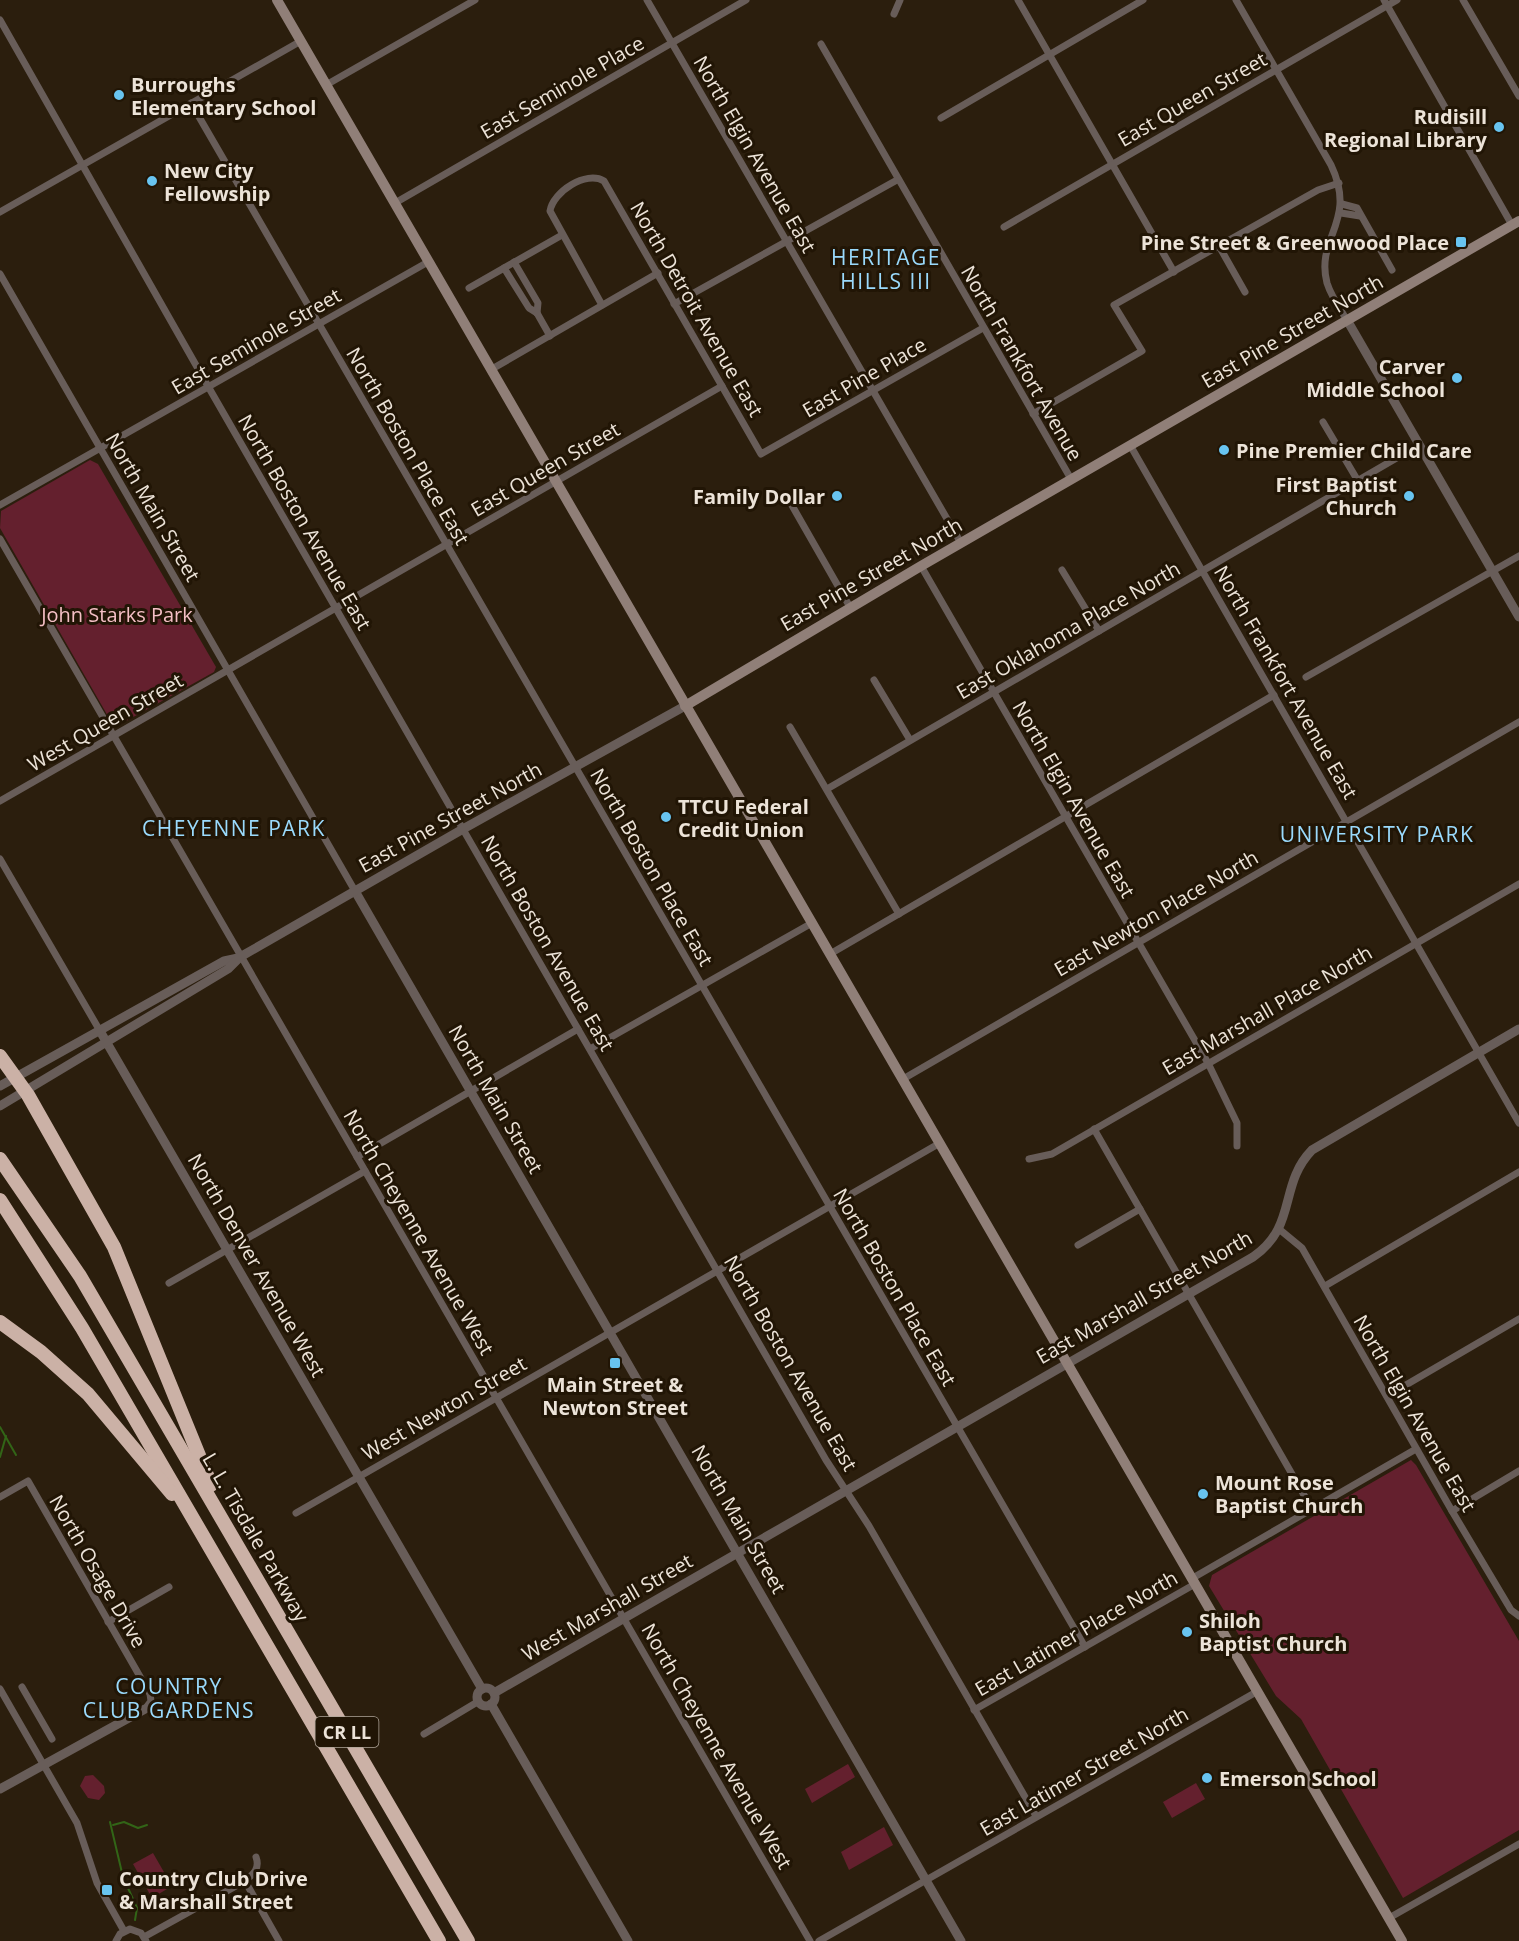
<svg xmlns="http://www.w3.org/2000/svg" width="1519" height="1941" viewBox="0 0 1519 1941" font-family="'Open Sans',sans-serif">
	<rect width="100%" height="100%" fill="#2b1e0d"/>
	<g fill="#64202e">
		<polygon points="90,460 98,464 216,667 214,672 119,725 109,718 0,528 1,511"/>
		<polygon points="1411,1460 1416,1465 1519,1641 1519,1830 1403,1898 1301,1719 1276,1696 1209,1586 1212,1575"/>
		<polygon points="848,1764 855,1777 812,1803 805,1789"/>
		<polygon points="93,1775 104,1786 105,1793 99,1800 88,1798 80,1786 85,1776"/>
		<polygon points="1196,1783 1205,1799 1172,1818 1163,1802"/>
		<polygon points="884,1827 893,1845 849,1870 841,1852"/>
		<polygon points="153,1853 172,1886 152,1898 133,1864"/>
	</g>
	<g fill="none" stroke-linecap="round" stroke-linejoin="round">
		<g stroke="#326517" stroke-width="2">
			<polyline points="0,1427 16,1455"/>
			<polyline points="0,1457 6,1436"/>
			<polyline points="110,1822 123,1877 137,1908 135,1920"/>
			<polyline points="113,1825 124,1822 138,1828 147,1825"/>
		</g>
		<g stroke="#685d59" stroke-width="7">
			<polyline points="647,0 961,543"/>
			<polyline points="1018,0 1174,272"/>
			<path d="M1236 0 1331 165C1358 222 1315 237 1327 283 1331 296 1340 309 1347 320"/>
			<polyline points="1384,0 1512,225"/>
			<polyline points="1463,0 1519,96"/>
			<polyline points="894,14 900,0"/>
			<polyline points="0,20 205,381 826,1460 869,1526 1036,1816"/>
			<polyline points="821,44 1071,479"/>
			<polyline points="326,85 475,0"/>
			<polyline points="191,103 1085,1647"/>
			<polyline points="941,118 1143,0"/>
			<polyline points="395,203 746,0"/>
			<polyline points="1342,204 1357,208 1392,270"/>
			<polyline points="0,212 301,41"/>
			<polyline points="1341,213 1360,216"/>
			<polyline points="1004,227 1397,0"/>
			<polyline points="1219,246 1245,292"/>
			<polyline points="514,262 538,303 537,313"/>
			<polyline points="504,268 529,308 537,313 550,336"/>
			<polyline points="0,274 355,891"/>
			<polyline points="469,288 562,235"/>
			<polyline points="674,304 897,180"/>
			<path d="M602 305 550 211C553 192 586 170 604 181L761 454 983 328"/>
			<polyline points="492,369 658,273"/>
			<polyline points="1033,414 1142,351 1114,305 1318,190 1339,183"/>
			<polyline points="1323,422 1358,481"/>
			<polyline points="1130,445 1519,1123"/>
			<polyline points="790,502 850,607"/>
			<polyline points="0,505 428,262"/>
			<polyline points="0,539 810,1941"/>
			<polyline points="921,566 1208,1063 1237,1123 1237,1146"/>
			<polyline points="1062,570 1099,631"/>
			<polyline points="1306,677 1519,556"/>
			<polyline points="874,680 910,740"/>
			<polyline points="790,727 899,914"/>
			<polyline points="827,789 1419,445"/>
			<polyline points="0,801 722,386"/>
			<polyline points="0,859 100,1031"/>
			<polyline points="830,954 1274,695"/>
			<polyline points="590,1049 812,923"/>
			<polyline points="903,1079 1519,722"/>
			<polyline points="1094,1129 1312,1509"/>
			<polyline points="357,1157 578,1029"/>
			<polyline points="1029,1159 1052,1154 1519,884"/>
			<polyline points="1279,1229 1302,1248 1452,1511 1511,1610 1519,1616"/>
			<polyline points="1078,1245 1140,1209"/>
			<polyline points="169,1283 365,1171"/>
			<polyline points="1325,1286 1519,1172"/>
			<polyline points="1387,1396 1519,1319"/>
			<polyline points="0,1497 28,1481 150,1694 151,1701 145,1709"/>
			<polyline points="1452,1511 1519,1471"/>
			<polyline points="296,1513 940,1143"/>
			<polyline points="1191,1579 1416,1449"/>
			<polyline points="108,1622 169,1587"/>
			<polyline points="22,1687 52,1739"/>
			<polyline points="0,1689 77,1823 97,1883 124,1931"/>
			<polyline points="974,1710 1195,1584"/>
			<polyline points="424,1734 479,1701"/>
			<polyline points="245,1881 279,1941"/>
			<polyline points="1389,1918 1519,1844"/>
			<path d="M144 1937 245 1881C254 1874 260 1868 256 1857"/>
			<polyline points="116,1941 120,1934 130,1929 141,1933 146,1941"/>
			<polyline points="819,1941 1258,1691"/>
		</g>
		<g stroke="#685d59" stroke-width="9">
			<polyline points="1347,320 1519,617"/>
			<polyline points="355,891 961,1941"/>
			<polyline points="100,1031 482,1689"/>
			<polyline points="0,1086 224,961 238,958"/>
			<polyline points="0,1106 228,969 240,957 463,829 685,706"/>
			<circle cx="486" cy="1697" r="9"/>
			<path d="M494 1693 1253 1257C1298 1226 1278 1185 1312 1150L1519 1029"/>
			<polyline points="491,1704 628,1941"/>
			<polyline points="0,1789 145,1709"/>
		</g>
		<g stroke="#907f78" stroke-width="10">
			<polyline points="277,0 1402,1941"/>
			<polyline points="685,706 921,566 1519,221"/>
		</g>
		<g stroke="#cbb1a6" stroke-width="14">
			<polyline points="0,1056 28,1095 114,1247 211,1485"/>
			<polyline points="0,1159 80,1276 468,1941"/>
			<polyline points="0,1200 82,1328 439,1941"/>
			<polyline points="0,1322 41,1352 88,1394 172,1494"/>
		</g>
	</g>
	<g fill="#68c4f0" stroke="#211505" stroke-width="2">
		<circle cx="119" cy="95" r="6"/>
		<circle cx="1499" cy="127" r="6"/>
		<circle cx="152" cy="181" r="6"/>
		<rect x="1455" y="236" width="12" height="12" rx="3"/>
		<circle cx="1457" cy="378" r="6"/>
		<circle cx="1224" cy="450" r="6"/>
		<circle cx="837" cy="496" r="6"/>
		<circle cx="1409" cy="496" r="6"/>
		<circle cx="666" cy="817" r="6"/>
		<rect x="609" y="1357" width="12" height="12" rx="3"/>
		<circle cx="1203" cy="1494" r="6"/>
		<circle cx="1187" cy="1632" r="6"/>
		<circle cx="1207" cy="1778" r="6"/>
		<rect x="101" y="1884" width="12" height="12" rx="3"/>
	</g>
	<g text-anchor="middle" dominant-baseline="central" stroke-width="6" stroke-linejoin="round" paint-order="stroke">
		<rect fill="#211505" stroke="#afa599" stroke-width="1.5" x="315.5" y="1717" width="63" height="30" rx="4.5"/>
		<g font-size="18" font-weight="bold" fill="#ece3d8">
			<text x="347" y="1732">CR LL</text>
		</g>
		<g font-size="20" font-weight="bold" fill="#ece3d8" stroke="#211505" text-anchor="start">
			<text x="131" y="84">Burroughs<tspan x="131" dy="23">Elementary School</tspan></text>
			<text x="1487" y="116" text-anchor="end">Rudisill<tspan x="1487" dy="23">Regional Library</tspan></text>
			<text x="164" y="170">New City<tspan x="164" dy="23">Fellowship</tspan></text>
			<text x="1449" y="242" text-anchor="end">Pine Street &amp; Greenwood Place</text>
			<text x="1445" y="366" text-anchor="end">Carver<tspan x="1445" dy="23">Middle School</tspan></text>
			<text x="1236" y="450">Pine Premier Child Care</text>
			<text x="1397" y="484" text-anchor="end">First Baptist<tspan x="1397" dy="23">Church</tspan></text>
			<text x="825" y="496" text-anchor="end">Family Dollar</text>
			<text x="678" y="806">TTCU Federal<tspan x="678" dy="23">Credit Union</tspan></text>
			<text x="615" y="1384" text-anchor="middle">Main Street &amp;<tspan x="615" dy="23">Newton Street</tspan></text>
			<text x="1215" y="1482">Mount Rose<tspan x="1215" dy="23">Baptist Church</tspan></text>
			<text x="1199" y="1620">Shiloh<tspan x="1199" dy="23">Baptist Church</tspan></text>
			<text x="1219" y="1778">Emerson School</text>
			<text x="119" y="1878">Country Club Drive<tspan x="119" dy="23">&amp; Marshall Street</tspan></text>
		</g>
		<g font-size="20" fill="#ece3d8" stroke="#211505">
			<text transform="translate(562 87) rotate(-30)">East Seminole Place</text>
			<text transform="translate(1192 99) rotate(-30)">East Queen Street</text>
			<text transform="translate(755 154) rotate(60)">North Elgin Avenue East</text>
			<text transform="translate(697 309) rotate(60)">North Detroit Avenue East</text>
			<text transform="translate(1292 331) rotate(-30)">East Pine Street North</text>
			<text transform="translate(256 341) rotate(-30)">East Seminole Street</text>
			<text transform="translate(1022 363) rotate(60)">North Frankfort Avenue</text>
			<text transform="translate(864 377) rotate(-30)">East Pine Place</text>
			<text transform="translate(408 446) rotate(60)">North Boston Place East</text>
			<text transform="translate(545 469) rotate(-30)">East Queen Street</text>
			<text transform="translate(153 507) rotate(60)">North Main Street</text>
			<text transform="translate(305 522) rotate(60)">North Boston Avenue East</text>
			<text transform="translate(871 574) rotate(-30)">East Pine Street North</text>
			<text transform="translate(1068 630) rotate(-30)">East Oklahoma Place North</text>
			<text transform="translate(1286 682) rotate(60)">North Frankfort Avenue East</text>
			<text transform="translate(105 722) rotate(-30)">West Queen Street</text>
			<text transform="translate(1074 799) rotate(60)">North Elgin Avenue East</text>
			<text transform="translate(450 817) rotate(-29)">East Pine Street North</text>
			<text transform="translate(652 867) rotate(60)">North Boston Place East</text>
			<text transform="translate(1156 913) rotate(-30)">East Newton Place North</text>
			<text transform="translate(548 943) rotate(60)">North Boston Avenue East</text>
			<text transform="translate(1267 1010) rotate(-30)">East Marshall Place North</text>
			<text transform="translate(496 1099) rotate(60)">North Main Street</text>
			<text transform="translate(419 1232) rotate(60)">North Cheyenne Avenue West</text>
			<text transform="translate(257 1265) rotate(60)">North Denver Avenue West</text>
			<text transform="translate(895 1287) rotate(60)">North Boston Place East</text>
			<text transform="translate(1144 1297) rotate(-30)">East Marshall Street North</text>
			<text transform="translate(791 1363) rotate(60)">North Boston Avenue East</text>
			<text transform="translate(444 1408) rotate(-30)">West Newton Street</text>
			<text transform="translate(1415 1413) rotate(60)">North Elgin Avenue East</text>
			<text transform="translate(739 1519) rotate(60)">North Main Street</text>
			<text transform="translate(256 1537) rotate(60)">L. L. Tisdale Parkway</text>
			<text transform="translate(98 1571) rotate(60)">North Osage Drive</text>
			<text transform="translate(607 1607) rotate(-30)">West Marshall Street</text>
			<text transform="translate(1076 1633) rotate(-30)">East Latimer Place North</text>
			<text transform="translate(717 1746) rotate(60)">North Cheyenne Avenue West</text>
			<text transform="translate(1084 1771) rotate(-30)">East Latimer Street North</text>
		</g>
		<g font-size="20" fill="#f4bfc5" stroke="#211505">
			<text x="117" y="614">John Starks Park</text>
		</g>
		<g font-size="21" letter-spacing="1.5" fill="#9adafc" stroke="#211505">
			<text x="886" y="257">HERITAGE<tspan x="886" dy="24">HILLS III</tspan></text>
			<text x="234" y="828">CHEYENNE PARK</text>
			<text x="1377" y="834">UNIVERSITY PARK</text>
			<text x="169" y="1686">COUNTRY<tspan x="169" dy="24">CLUB GARDENS</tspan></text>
		</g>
	</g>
</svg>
